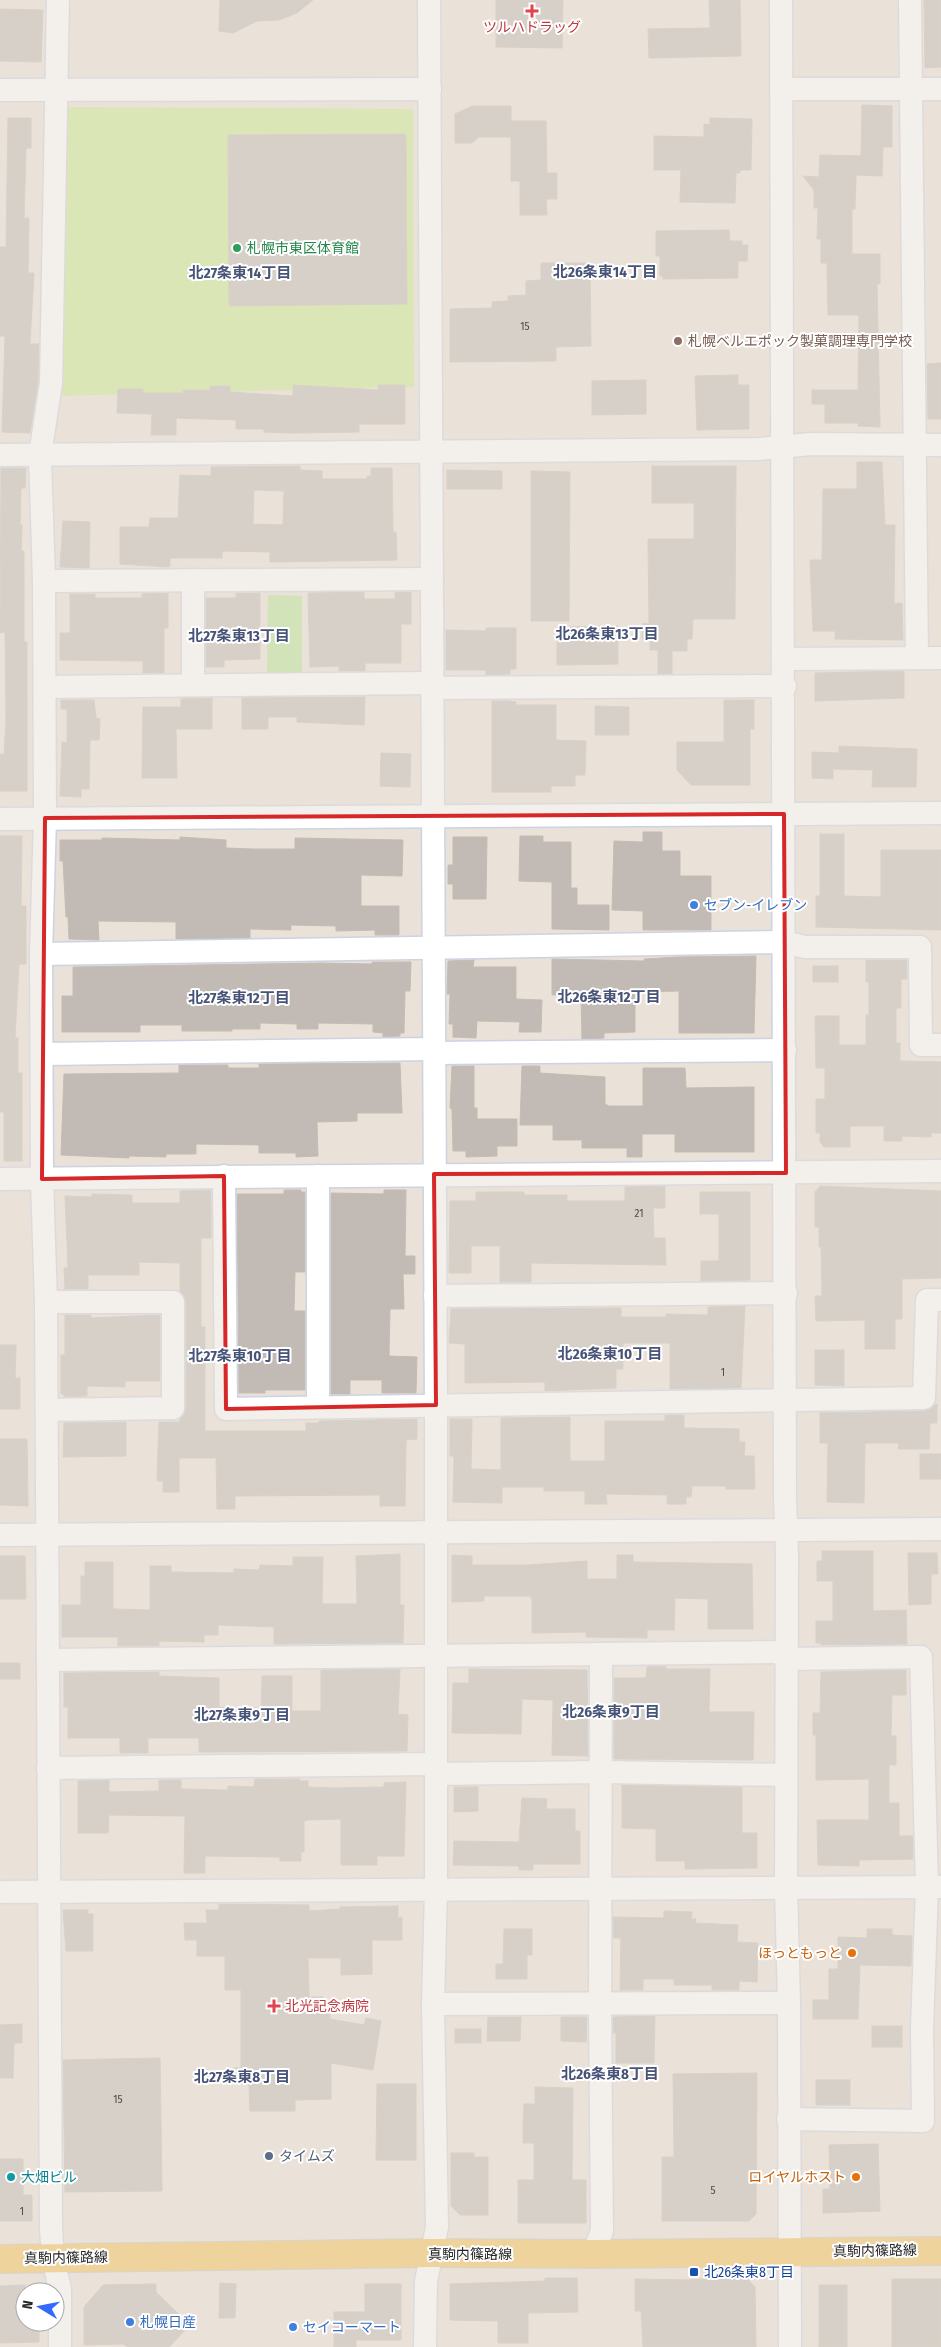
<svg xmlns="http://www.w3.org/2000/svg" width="941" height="2347" viewBox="0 0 941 2347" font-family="'Fira Sans Condensed','Noto Sans JP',sans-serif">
	<rect width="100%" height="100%" fill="#eae1d8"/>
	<polygon fill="#b5e392" points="268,595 302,596 302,673 267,672"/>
	<polygon fill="#cbeb8d" points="63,107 413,109 414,387 57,396"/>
	<g fill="#c2bbb5" stroke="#c5bdb2" fill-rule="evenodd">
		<polygon points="220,0 313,0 297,13 279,20 257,21 233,33 219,31"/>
		<polygon points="496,0 563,0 562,48 496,47"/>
		<polygon points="709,0 740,0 741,56 649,58 648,29 710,28"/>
		<polygon points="924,0 941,0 941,67 925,68"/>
		<polygon points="0,9 43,10 41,62 0,61"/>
		<polygon points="862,105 892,106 892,147 883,147 882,176 856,175 855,209 852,209 852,254 880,254 880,284 877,284 880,427 858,426 858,423 825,423 825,404 812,404 812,390 858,390 859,317 858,315 828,315 827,263 821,263 821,239 817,239 818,208 814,208 814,190 803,176 819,177 820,155 861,156"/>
		<polygon points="472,106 511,106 511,121 546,121 547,173 557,173 557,199 546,199 547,215 520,215 520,181 511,181 511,137 479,137 472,143 455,143 455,114"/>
		<polygon points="8,118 31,118 31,148 26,148 24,218 29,218 28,273 34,273 30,344 39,344 38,382 30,433 2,432 5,336 0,336 0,247 6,247"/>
		<polygon points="710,118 752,119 751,170 740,170 740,173 736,173 735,203 680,202 681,170 654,170 654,136 704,137 704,124 710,125"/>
		<polygon points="406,134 407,304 229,306 228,135"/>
		<polygon points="729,230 730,241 742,241 742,245 748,245 747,261 738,261 738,278 663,279 663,276 660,276 660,256 656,256 656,231"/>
		<polygon points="541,263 590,263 591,346 556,347 556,361 450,362 450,309 492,308 492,302 508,301 508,296 526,295 526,281 541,280"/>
		<polygon points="941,363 941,419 928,419 927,364"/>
		<polygon points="738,375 738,385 749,385 749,429 697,430 695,376"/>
		<polygon points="646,380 646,414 592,415 592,381"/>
		<polygon points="293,385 378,390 378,385 405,385 405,424 359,424 359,432 292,433 264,432 264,429 236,429 236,420 176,418 176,435 151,435 152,414 117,413 118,389 143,389 143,393 183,393 183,390 210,390 210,386 230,386 230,392 293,396"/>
		<polygon points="857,462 882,462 885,525 895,525 894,604 902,603 903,640 835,639 835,631 813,631 810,560 822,560 823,489 857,489"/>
		<path d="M300 466V470L322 471V479H367V476H371V468H392L393 532H396L397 560 270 562V552L226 551 222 552V558H170V566L168 567 120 564V527H149L150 518H178L180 475 211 476V467ZM254 490 284 491 283 525 253 524Z"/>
		<polygon points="652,466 736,466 735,619 693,619 692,639 687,639 687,651 672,651 672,674 658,674 658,650 650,650 650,639 642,639 643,623 649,624 648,539 694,539 694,503 652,503"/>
		<polygon points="1,468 26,468 25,488 21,488 20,525 22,525 21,551 24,551 24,642 27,642 27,791 0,791 0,754 4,754 6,719 5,632 0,633"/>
		<polygon points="447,470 502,471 502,489 447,489"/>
		<polygon points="531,471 570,472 569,621 531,621"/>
		<polygon points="63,521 90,522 89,568 60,567"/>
		<polygon points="364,592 364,599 395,599 395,592 411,592 411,624 401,624 401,663 365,663 365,671 339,671 339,666 310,667 308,593"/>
		<polygon points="168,593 168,628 164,628 164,673 143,673 143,661 60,660 60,633 70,633 70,594 95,594 95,598 142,598 142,594"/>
		<polygon points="236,593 260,593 260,659 224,660 224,667 206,667 206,598 236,598"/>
		<polygon points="618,626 618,664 557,665 557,627"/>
		<polygon points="486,628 516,628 516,669 510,669 510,674 486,675 486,670 446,670 446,630 486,631"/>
		<polygon points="904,671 904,698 815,701 815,673"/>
		<polygon points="365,697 364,725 297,722 297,717 268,717 268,729 242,729 242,698"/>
		<polygon points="212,698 212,729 176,729 177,778 142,778 143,707 181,707 181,699"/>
		<polygon points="61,700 94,700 96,718 100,719 99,740 90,740 89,789 81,789 81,797 60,796 62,742 67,743 67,709 61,709"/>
		<polygon points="724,700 754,700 754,729 750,729 750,785 691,785 677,770 677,742 724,742"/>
		<polygon points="492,701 508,701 516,702 516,705 556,705 556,740 586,741 585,775 575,775 575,786 551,786 551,792 492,792"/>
		<polygon points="595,706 629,707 629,735 595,735"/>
		<polygon points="839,746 917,749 916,787 872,787 873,770 833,769 833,779 812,778 812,752 839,753"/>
		<polygon points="381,753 411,754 410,787 380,786"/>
		<polygon points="643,832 662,832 662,851 680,851 680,876 711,876 711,930 643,930 643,911 612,910 614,841 643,842"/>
		<polygon points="820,834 844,834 844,896 881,897 881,850 941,850 941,930 816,927 816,896 820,896"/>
		<polygon points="0,836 22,836 21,906 26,906 26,964 19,964 15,1038 18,1038 18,1073 22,1073 22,1161 4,1161 4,1112 0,1112"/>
		<polygon points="520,836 543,836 543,842 571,842 571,888 577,888 577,905 609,905 609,930 552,929 552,882 519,881"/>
		<polygon points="180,837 226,840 226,848 253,849 295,849 295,838 403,840 402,876 361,875 361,906 399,906 399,935 375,935 375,930 336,931 336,926 291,925 291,930 250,929 250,938 176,939 176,922 98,921 99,940 69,939 68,917 66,917 63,861 60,861 60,840 102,840 102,838 180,840"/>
		<polygon points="453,837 487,837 486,899 453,899 453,884 448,884 448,865 453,865"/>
		<polygon points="756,956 754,1033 679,1033 679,991 635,992 635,1032 604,1033 604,1038 582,1039 581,995 552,995 552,959 644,961 644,959 677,957"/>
		<polygon points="474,960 473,967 516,967 516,999 542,1000 541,1032 519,1032 520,1022 477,1021 476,1038 453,1037 453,1024 449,1024 450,994 447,994 448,961"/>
		<polygon points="866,960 907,960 907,979 901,979 901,1008 896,1008 896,1043 900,1043 900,1061 941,1062 941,1133 931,1133 931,1137 902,1136 902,1141 884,1141 884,1126 850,1126 850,1147 824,1147 820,1142 820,1133 816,1133 816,1099 825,1099 825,1068 816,1068 815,1016 839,1016 839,1045 866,1045 866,1015 869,1015 869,982 866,982"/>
		<polygon points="372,962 411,962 410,991 405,991 404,1033 400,1033 400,1036 383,1037 383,1033 373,1032 373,1024 318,1023 318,1029 297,1029 297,1024 260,1023 260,1029 232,1029 232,1031 182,1031 182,1025 140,1025 140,1032 62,1032 62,996 73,996 73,967 320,963 372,964"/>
		<rect x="813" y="966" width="25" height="16"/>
		<polygon points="400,1063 402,1113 357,1113 357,1121 317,1122 318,1156 296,1157 296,1153 259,1153 259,1145 196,1144 196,1154 166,1154 166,1157 129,1156 129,1158 61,1155 64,1074 179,1073 179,1065 228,1065 228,1068 259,1068 259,1064"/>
		<polygon points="452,1066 474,1066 474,1108 477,1108 477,1119 517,1119 517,1146 497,1146 497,1156 466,1157 466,1151 453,1151 452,1109 450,1108"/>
		<polygon points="522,1066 540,1066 540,1073 605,1077 605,1104 609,1106 643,1106 643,1068 685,1068 686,1088 754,1087 754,1152 675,1152 675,1134 642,1134 642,1157 627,1157 627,1148 582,1148 582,1140 553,1140 553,1125 520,1125"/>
		<polygon points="665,1186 665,1208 653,1208 654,1238 665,1238 666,1265 531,1263 531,1282 500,1282 500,1246 471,1246 471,1273 449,1273 450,1201 476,1201 476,1192 524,1192 524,1195 567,1195 567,1201 625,1201 625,1187"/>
		<polygon points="820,1186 941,1191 941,1278 902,1279 902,1319 895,1319 895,1349 865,1349 865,1320 816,1321 815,1296 822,1296 821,1247 819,1247 819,1227 815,1227 815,1192"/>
		<polygon points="211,1190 211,1238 201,1238 201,1327 205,1327 205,1431 306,1431 306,1423 319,1423 319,1421 417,1419 417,1439 406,1440 405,1506 380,1506 380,1495 235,1496 235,1509 217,1509 216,1458 179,1458 179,1492 163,1492 163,1481 157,1481 159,1422 179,1422 186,1408 186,1302 180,1291 180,1263 139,1262 139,1275 88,1275 88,1289 65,1289 64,1268 68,1268 65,1196 92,1197 92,1194 132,1195 132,1203 180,1203 180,1191"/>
		<polygon points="284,1190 301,1190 301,1192 305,1192 305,1272 295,1272 294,1311 305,1311 305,1390 265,1390 265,1393 239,1393 237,1194 284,1194"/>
		<polygon points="384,1190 406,1190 405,1256 415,1256 415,1274 403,1274 404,1309 390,1309 389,1356 417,1357 416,1393 382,1393 382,1380 350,1380 350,1394 331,1394 331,1193 384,1194"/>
		<polygon points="700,1192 750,1192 750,1280 701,1281 701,1261 719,1261 719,1214 700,1214"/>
		<polygon points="745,1306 741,1388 670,1389 670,1343 623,1343 623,1369 616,1369 616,1388 545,1391 545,1382 465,1383 465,1344 449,1343 451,1309 621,1308 621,1317 666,1317 666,1314 708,1315 708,1307"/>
		<polygon points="65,1315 91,1315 91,1318 160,1315 160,1381 125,1381 125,1387 87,1386 87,1396 64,1397 64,1394 61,1394 61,1355 65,1355"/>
		<polygon points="0,1345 16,1345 15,1378 20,1378 20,1409 0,1409"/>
		<polygon points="815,1350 844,1350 844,1386 815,1385"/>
		<polygon points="937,1404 937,1423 930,1423 929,1449 898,1449 899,1443 865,1443 864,1503 827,1502 828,1443 820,1443 820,1413 924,1411"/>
		<polygon points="665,1415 684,1415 684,1428 739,1429 739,1442 745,1442 744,1456 754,1456 755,1489 726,1489 726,1486 692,1486 691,1497 686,1497 686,1504 667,1504 667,1495 606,1494 607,1504 585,1504 585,1491 544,1491 544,1487 502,1487 502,1503 453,1502 454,1456 450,1456 450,1419 472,1419 471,1469 501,1470 501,1418 570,1417 570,1461 605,1461 605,1421 665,1421"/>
		<polygon points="126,1422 126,1456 63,1457 64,1423"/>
		<polygon points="0,1439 27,1439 28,1506 0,1505"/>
		<rect x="920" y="1454" width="21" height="25"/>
		<polygon points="822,1551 873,1551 873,1611 906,1610 907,1644 821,1645 821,1643 816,1643 816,1621 833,1621 833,1581 817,1581 817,1561 822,1561"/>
		<polygon points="908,1553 937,1553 938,1574 931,1574 931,1604 909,1605"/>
		<polygon points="400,1554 400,1605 404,1605 403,1643 274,1644 274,1627 218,1625 218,1635 204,1635 204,1642 159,1641 159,1646 118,1646 118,1637 62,1637 62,1605 81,1605 81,1576 85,1576 85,1562 113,1562 113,1609 150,1610 150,1566 171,1566 171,1572 234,1573 234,1569 259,1570 260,1565 293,1566 293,1557 323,1557 322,1604 357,1604 356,1556"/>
		<polygon points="452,1555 472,1556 472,1565 528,1565 587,1561 587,1579 617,1579 617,1555 633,1555 633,1562 752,1564 753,1629 708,1629 708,1599 675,1598 674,1630 647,1630 647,1638 586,1637 586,1632 532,1633 532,1598 529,1596 484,1596 484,1601 452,1602"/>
		<polygon points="0,1556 25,1556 26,1599 0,1599"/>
		<rect x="0" y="1663" width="20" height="16"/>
		<polygon points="666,1666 666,1669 710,1669 709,1712 754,1712 753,1760 614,1759 614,1678 646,1678 647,1667"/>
		<polygon points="400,1669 398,1714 408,1715 407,1751 199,1752 199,1738 148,1738 148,1753 120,1753 120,1738 68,1738 68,1707 64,1707 64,1673 159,1672 159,1676 219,1678 219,1707 261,1708 262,1676 292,1676 292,1711 321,1711 321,1670"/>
		<polygon points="469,1669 587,1670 588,1756 552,1755 553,1700 522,1699 521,1734 452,1733 453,1683 469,1683"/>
		<polygon points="906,1670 906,1695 892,1695 891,1736 896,1736 896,1765 889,1765 889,1803 899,1803 899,1836 913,1836 913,1859 859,1860 859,1866 818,1865 817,1820 869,1820 869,1779 816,1780 816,1735 813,1735 813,1713 820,1713 821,1672"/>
		<polygon points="255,1779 300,1779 300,1781 308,1781 308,1787 334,1788 384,1787 384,1783 406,1782 404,1856 377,1856 377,1865 341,1865 341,1819 308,1820 304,1821 304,1852 301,1852 301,1861 280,1861 280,1857 205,1856 205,1873 184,1873 185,1816 109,1815 108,1833 78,1833 78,1781 109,1780 109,1792 159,1791 159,1780 181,1780 181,1789 228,1790 228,1786 254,1787"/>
		<polygon points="622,1785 742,1787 742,1833 757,1833 757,1868 685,1869 685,1861 656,1861 656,1829 622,1828"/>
		<polygon points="454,1787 478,1787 478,1811 454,1812"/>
		<polygon points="522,1798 547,1799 546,1809 575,1809 575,1831 580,1831 580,1864 533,1864 533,1870 519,1870 519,1866 453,1865 454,1841 519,1842"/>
		<polygon points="219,1904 309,1905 309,1911 340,1909 340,1907 398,1906 398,1918 402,1917 402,1940 372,1940 372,1974 341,1975 341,1958 308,1958 309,1997 323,1997 324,2003 330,2003 330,2019 364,2025 366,2018 381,2021 373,2070 331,2063 331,2099 295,2100 295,2111 250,2111 249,2084 234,2084 233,2068 241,2068 241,1990 225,1990 225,1956 197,1956 197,1940 185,1940 184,1923 207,1923 206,1910 219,1910"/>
		<polygon points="63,1910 88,1910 88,1914 93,1914 93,1951 66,1951"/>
		<polygon points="664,1911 692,1912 691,1919 696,1919 695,1923 738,1925 737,1942 758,1943 757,1982 739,1981 739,1990 712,1990 712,1985 674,1985 674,1979 643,1979 643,1990 620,1990 621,1938 613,1938 613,1917 664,1918"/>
		<polygon points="504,1929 532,1929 532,1955 527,1955 527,1979 496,1979 496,1964 503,1964"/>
		<polygon points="867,1929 892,1929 892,1935 912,1936 911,1966 860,1965 858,2019 813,2019 813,2000 829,2000 829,1969 838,1969 838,1937 867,1938"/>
		<polygon points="655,2016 654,2063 616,2063 616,2033 613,2033 613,2017"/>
		<polygon points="488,2017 521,2017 520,2041 487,2041"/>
		<polygon points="561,2017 587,2017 586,2042 561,2041"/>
		<polygon points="22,2024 22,2043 14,2043 13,2078 0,2078 0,2025"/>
		<rect x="872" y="2026" width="30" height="21"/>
		<rect x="455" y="2029" width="26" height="14"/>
		<polygon points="160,2058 162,2191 65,2192 63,2060"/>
		<polygon points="757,2073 756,2214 749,2221 662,2221 662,2157 674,2157 673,2074"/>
		<rect x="816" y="2080" width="34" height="25"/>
		<polygon points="377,2084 416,2084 416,2160 376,2160"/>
		<polygon points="535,2087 573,2088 572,2180 586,2180 586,2223 518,2223 518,2180 534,2180 534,2143 523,2143 523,2126 524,2104 535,2104"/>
		<polygon points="878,2144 880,2211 823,2213 823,2189 830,2189 829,2145"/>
		<polygon points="451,2153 474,2153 474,2157 488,2157 488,2215 460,2215 451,2206"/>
		<polygon points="0,2159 23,2159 23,2195 32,2195 32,2221 0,2221"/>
		<polygon points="746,2277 755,2287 756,2347 643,2347 641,2311 635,2311 635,2279 689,2280"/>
		<polygon points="545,2278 577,2278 578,2312 528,2313 528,2343 498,2343 498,2321 450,2320 450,2284 545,2281"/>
		<rect x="892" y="2279" width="49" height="68"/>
		<polygon points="220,2283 236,2284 235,2318 219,2318"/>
		<polygon points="156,2284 156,2292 190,2325 169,2347 127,2347 124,2344 84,2345 84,2307 103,2285"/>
		<polygon points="365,2284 401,2284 401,2340 356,2340 356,2347 334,2347 334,2312 365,2312"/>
		<polygon points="25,2285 25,2322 39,2322 39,2342 0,2343 0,2286"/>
		<rect x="819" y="2285" width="28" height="62"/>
	</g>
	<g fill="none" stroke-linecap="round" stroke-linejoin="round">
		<g stroke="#cdd3e1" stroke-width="25">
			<g id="minor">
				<polyline points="58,0 51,383 40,455 44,581 45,818 41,954 42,1179 46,1302 51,2228 53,2259 60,2289 60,2347"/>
				<polyline points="781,0 785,1497 787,1556 786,1888 789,2003 790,2347"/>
				<polyline points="910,0 917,658"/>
				<polyline points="782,89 941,89"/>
				<polyline points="0,90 430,89"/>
				<polyline points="0,455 759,449 811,444 941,445"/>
				<polyline points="44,581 432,579"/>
				<polyline points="784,659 941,658"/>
				<polyline points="193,685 193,580"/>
				<polyline points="45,687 432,683"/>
				<polyline points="432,688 785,686"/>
				<polyline points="0,819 941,813"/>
				<polyline points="41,954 784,942 805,947 920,947 921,1045 941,1045"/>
				<polyline points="434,1053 785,1050"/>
				<polyline points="42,1054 434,1049"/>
				<polyline points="224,1176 226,1409 924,1398 927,1300 941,1300"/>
				<polyline points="318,1176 318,1407"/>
				<polyline points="0,1179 941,1171"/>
				<polyline points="435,1296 786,1293"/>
				<polyline points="46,1302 173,1302 173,1408 47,1410"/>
				<polyline points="0,1535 941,1529"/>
				<polyline points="785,1659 921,1657 927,1887 922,2029 923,2121 788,2119"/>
				<polyline points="48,1660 787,1652"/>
				<polyline points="48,1768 436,1764"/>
				<polyline points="436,1774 602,1772 786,1775"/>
				<polyline points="0,1892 941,1887"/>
				<polyline points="433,2004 789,2003"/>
				<polyline points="593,2254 602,2231 600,2003 601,1655"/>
				<polyline points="425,2347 426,2281 437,2227 433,2004 436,1889 436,1405 429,0"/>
			</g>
		</g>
		<g stroke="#c3c3c3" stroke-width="30">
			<polyline id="major" points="0,2259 430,2253 593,2254 941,2251"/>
		</g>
		<use href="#minor" stroke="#fff" stroke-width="22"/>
		<use href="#major" stroke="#f3c054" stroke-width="28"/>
	</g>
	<path d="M0 0H941V2347H0ZM784 814 786 1173 434 1174 436 1405 226 1409 224 1176 42 1179 45 818Z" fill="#eae1d8" fill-opacity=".55" fill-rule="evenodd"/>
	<path fill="none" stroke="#d62828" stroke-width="4" stroke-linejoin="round" d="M784 814 786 1173 434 1174 436 1405 226 1409 224 1176 42 1179 45 818Z"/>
	<g fill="#e0444e" stroke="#fff" stroke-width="2">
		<path d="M529.5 3.5h5v5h5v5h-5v5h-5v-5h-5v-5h5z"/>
		<path d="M271.5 1998.5h5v5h5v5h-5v5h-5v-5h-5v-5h5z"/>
	</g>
	<circle fill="#2e9e5b" stroke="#fff" stroke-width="2" cx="237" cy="248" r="5"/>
	<circle fill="#8d6e63" stroke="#fff" stroke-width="2" cx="678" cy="341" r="5"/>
	<g fill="#3f7fe0" stroke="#fff" stroke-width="2">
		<circle cx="694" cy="905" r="5"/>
		<circle cx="130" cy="2322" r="5"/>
		<circle cx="293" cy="2327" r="5"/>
	</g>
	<g fill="#e8710a" stroke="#fff" stroke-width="2">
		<circle cx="852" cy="1953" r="5"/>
		<circle cx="856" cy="2177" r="5"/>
	</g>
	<circle fill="#5c6f8a" stroke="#fff" stroke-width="2" cx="269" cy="2156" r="5"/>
	<circle fill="#0f9aa8" stroke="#fff" stroke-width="2" cx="11" cy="2177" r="5"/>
	<rect fill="#1a4fb4" stroke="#fff" stroke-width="2" x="689" y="2267" width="10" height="10" rx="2.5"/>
	<g text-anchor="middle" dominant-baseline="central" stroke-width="4" stroke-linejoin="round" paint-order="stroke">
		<g font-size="11" fill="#4e4c4a">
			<text x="525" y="326">15</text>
			<text x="639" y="1213">21</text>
			<text x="723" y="1372">1</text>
			<text x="118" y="2099">15</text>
			<text x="713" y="2190">5</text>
			<text x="22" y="2211">1</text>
		</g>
		<g font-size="14" fill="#be3a42" stroke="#fff">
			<text x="532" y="27">ツルハドラッグ</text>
			<text x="285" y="2006" text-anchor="start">北光記念病院</text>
		</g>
		<g font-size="14" fill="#27864d" stroke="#fff" text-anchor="start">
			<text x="247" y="248">札幌市東区体育館</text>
		</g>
		<g font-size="14" fill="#785e54" stroke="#fff" text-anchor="start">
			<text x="688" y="341">札幌ベルエポック製菓調理専門学校</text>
		</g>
		<g font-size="14" fill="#366cbe" stroke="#fff" text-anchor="start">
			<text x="704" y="905">セブン-イレブン</text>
			<text x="140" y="2322">札幌日産</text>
			<text x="303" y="2327">セイコーマート</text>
		</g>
		<g font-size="14" fill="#c56008" stroke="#fff" text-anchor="end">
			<text x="842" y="1953">ほっともっと</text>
			<text x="846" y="2177">ロイヤルホスト</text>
		</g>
		<g font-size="14" fill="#4e5e75" stroke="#fff" text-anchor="start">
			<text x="279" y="2156">タイムズ</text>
		</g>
		<g font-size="14" fill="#0d838f" stroke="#fff" text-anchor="start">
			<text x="21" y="2177">大畑ビル</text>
		</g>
		<g font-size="14" fill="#272727" stroke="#fff">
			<text transform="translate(875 2251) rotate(-1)">真駒内篠路線</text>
			<text x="470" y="2254">真駒内篠路線</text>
			<text transform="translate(66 2258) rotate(-1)">真駒内篠路線</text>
		</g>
		<g font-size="14" fill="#164399" stroke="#fff" text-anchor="start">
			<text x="704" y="2272">北26条東8丁目</text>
		</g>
		<g font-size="15" font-weight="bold" fill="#475478" stroke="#fff">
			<text x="605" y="272">北26条東14丁目</text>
			<text x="240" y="273">北27条東14丁目</text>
			<text x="607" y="634">北26条東13丁目</text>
			<text x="239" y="636">北27条東13丁目</text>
			<text x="609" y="997">北26条東12丁目</text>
			<text x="239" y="998">北27条東12丁目</text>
			<text x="610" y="1354">北26条東10丁目</text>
			<text x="240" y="1356">北27条東10丁目</text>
			<text x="611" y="1712">北26条東9丁目</text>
			<text x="242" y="1715">北27条東9丁目</text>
			<text x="610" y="2074">北26条東8丁目</text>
			<text x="242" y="2077">北27条東8丁目</text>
		</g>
	</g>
	<g transform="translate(40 2307) rotate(280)"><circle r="24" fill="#ffffff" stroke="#a9a9a9"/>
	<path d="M0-4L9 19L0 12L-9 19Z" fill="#326afd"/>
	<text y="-8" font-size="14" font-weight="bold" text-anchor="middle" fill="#272727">N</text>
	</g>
</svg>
